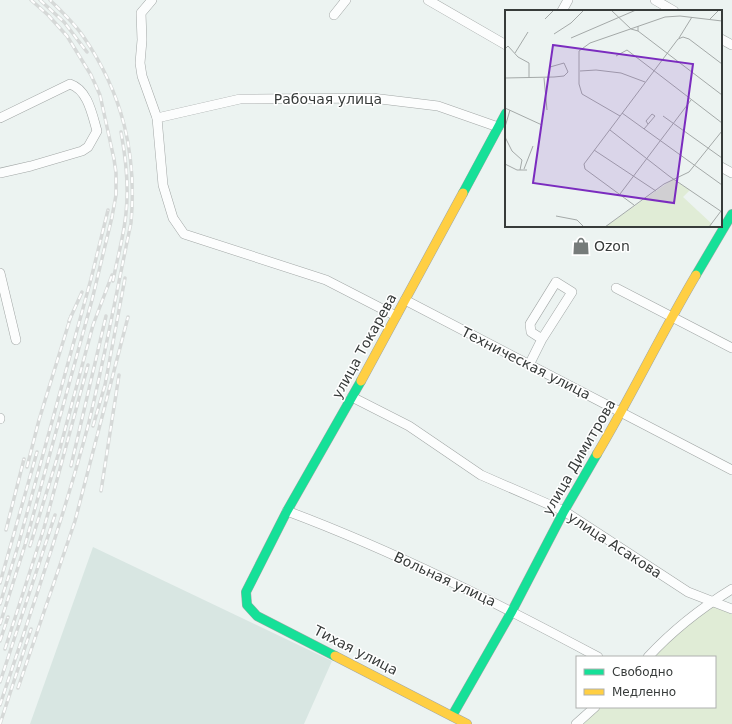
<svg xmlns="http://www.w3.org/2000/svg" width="732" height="724" viewBox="0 0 732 724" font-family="'DejaVu Sans',sans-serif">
	<rect width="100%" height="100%" fill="#ecf3f1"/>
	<polygon fill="#d8e6e2" points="93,547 332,661 304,724 30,724"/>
	<polygon fill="#e0ecd6" points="714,600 732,609 732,724 576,724 595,707 715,707 715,657 648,657"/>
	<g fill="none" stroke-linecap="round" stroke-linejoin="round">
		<g stroke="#a2a7a6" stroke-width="10">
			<g id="street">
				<polyline points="152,0 141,13 142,40 140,63 142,76 157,118 163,185 173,218 184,234 326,280 396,316"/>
				<polyline points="428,0 506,45"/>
				<polyline points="655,0 674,11"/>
				<polyline points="562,11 568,0"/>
				<polyline points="334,15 346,0"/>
				<polyline points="721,39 732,45"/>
				<polyline points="157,118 240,99 372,98 438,106 498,127"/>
				<polyline points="721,167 732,173"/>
				<path d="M0 173 31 166 82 151 88 147 97 131C92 114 88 90 70 84L0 118"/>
				<polyline points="0,273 16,340"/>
				<polyline points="616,288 732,348"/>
				<polyline points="405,300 732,470"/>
				<polyline points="529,365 542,339 572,292 556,282 530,324 531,332 542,339"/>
				<polyline points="352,397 409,426 481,475 564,511 688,592 732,609"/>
				<polyline points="0,418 0,419"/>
				<path d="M287 511C394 551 497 603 598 657"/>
				<path d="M648 657C673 630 701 608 732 589"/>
				<polyline points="576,724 595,707"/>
			</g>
		</g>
		<g stroke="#a2a7a6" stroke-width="10">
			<g id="fast">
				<polyline points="463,193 506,113"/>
				<polyline points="696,275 732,214"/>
				<polyline points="335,656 257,616 247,605 246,592 287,511 361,381"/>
				<polyline points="452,716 512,611 564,511 597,454"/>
			</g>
		</g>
		<g stroke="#a2a7a6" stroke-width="10">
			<g id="slow">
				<polyline points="361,381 463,193"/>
				<path d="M597 454C632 395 661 334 696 275"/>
				<polyline points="335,656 467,724"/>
			</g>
		</g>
		<use href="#street" stroke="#fcfdfd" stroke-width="9"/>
		<use href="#fast" stroke="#16e098" stroke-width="9"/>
		<use href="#slow" stroke="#ffcf43" stroke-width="9"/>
		<g stroke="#d6d9d8" stroke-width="3.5">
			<g id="rail">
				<polyline points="40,0 64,22 87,52"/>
				<path d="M113 281C117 259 124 236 126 213 129 186 126 159 121 132"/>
				<polyline points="69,321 82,292"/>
				<polyline points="93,426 105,385 125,278"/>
				<polyline points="71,466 106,316"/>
				<polyline points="27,467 39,420 71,316"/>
				<polyline points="101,491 119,375"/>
				<polyline points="6,530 24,459"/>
				<polyline points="30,546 59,452 93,325 112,275"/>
				<polyline points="0,583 37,452"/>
				<polyline points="0,604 18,546 91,279 108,210"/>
				<polyline points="0,624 25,545 92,300 112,217 116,195 116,173 114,159 100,95 91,75 67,36 48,15 31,0"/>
				<polyline points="0,641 8,617"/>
				<polyline points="5,649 44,528 88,365"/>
				<polyline points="0,682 55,515"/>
				<polyline points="18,688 75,521 128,317"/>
				<path d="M0 705C31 611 64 517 89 422 105 356 117 289 131 223 137 154 123 94 83 36 74 23 61 11 50 0"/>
				<polyline points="0,724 31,629"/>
			</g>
		</g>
		<use href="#rail" stroke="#fff" stroke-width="2" stroke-dasharray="6" stroke-linecap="butt"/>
	</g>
	<defs>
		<g id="shop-bare" transform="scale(1.38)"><path d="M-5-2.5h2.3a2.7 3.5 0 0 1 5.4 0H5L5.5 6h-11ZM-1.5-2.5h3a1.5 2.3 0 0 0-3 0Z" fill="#767b7a" stroke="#fff" stroke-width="2.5" paint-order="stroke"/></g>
	</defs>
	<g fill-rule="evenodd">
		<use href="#shop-bare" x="581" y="246"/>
	</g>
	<g text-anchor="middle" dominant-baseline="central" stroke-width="3" stroke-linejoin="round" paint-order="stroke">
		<g font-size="14" fill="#373b3a" stroke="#fff">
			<text x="328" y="99">Рабочая улица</text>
			<text transform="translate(364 346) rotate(-61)">улица Токарева</text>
			<text transform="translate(526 363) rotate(27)">Техническая улица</text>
			<text transform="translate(579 457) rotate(-60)">улица Димитрова</text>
			<text transform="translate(615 545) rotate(33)">улица Асакова</text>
			<text transform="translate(445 579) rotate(25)">Вольная улица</text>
			<text transform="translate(356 650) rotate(27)">Тихая улица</text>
		</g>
		<g font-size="14" fill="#373b3a" stroke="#fff" text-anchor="start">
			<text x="594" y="246">Ozon</text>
		</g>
	</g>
	<g transform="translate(505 10)">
		<rect width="217" height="217" fill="#ecf3f1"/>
		<path d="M168 169 185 180 178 187 207 214 204 217H100Z" fill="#e0ecd6"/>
		<path fill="none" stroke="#a4a9a8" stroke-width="1" d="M106 0 126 19 133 21M40 9 49 0M205 9 214 0M133 16V21L217 85M49 24 66 13 79 0M66 28 131 0M174 28 187 7M0 39 3 36 13 47 24 53V68M10 43 23 22M111 46 122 40 217 113M75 61 91 60 116 63 140 72M0 68 49 67 59 66 63 62 59 53 45 57M39 68 42 100M0 98 37 115M117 103 217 175M115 106 77 84 74 74V41L85 33 160 7 175 6 217 11M158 106 217 148M0 117 5 100M139 119 150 106 147 104 141 111 143 114M105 120 164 166 217 202M0 127 7 141 17 150 15 160M89 140 151 181M0 154 12 160H22M19 159 28 136M115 184 186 90M129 195 80 159 79 154 173 29 178 27 184 29 217 54M51 206 72 210 79 217M100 217 159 174 184 162 217 121M204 217 216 201"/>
		<path fill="#7b2cbf" fill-opacity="0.15" stroke="#7b2cbf" stroke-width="2" d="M48 35 188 54 169 193 28 173Z"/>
		<rect width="217" height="217" fill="none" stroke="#373b3a" stroke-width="2"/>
	</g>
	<rect x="576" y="656" width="140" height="52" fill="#ffffff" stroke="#afb1b0"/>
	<rect x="584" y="669" width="20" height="6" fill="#16e098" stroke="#afb1b0"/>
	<text x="612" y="676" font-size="12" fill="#373b3a">Свободно</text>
	<rect x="584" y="689" width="20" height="6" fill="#ffcf43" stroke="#afb1b0"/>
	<text x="612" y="696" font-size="12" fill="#373b3a">Медленно</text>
</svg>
